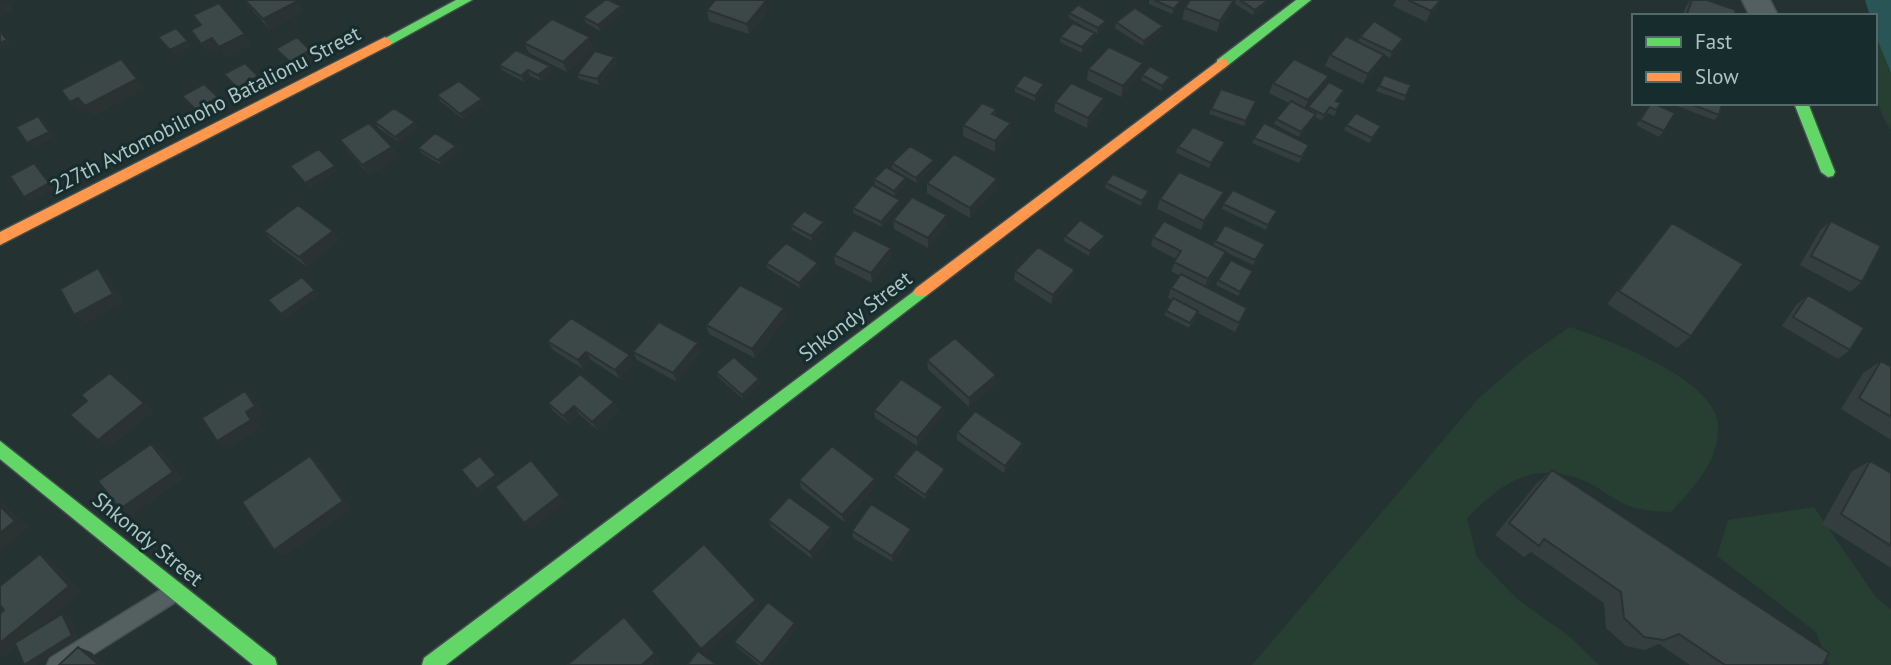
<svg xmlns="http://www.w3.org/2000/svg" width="1891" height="665" viewBox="0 0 1891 665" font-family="'PT Sans',sans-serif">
<rect width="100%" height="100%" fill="#243232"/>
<path fill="#273f32" d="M1875,34L1891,73V130C1870,101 1875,68 1875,34Z
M1570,327C1608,340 1714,378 1718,424C1721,459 1692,490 1671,512C1658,511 1645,511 1633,507C1616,503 1602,488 1585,481C1532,460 1503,482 1467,518L1477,557L1516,598L1570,637L1599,665H1252L1479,398L1525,358Z
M1814,507L1875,596L1891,610V665H1829L1816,632L1717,556L1728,520Z"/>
<path fill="#2a5556" d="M1865,0H1891V73L1875,34V16H1870Z"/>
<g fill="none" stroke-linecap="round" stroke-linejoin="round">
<g stroke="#434e4e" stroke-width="3">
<path id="lane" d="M175,581L182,584L185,591L182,598L76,665H47L50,658Z"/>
</g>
<g stroke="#434e4e" stroke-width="3">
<path id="street" d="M1742,0H1770L1778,16H1750Z"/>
</g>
<g stroke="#434e4e" stroke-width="3">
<path id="fast" d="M456,0H472L390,45L385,47L378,42Z
M1296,0H1311L1227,66H1217V60Z
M1794,103H1808L1835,172L1833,176L1828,177L1821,172Z
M921,286L926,288L929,292L926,296L446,665H422L424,658Z
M0,441L275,658L277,665H253L0,459Z"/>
</g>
<g stroke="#434e4e" stroke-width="3">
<path id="slow" d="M385,37L392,42L390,45L0,245V232Z
M1222,58L1227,60V66L926,296H916L913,292L916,288Z"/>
</g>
<use href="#lane" fill="#546060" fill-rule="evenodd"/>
<use href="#street" fill="#546060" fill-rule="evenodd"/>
<use href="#fast" fill="#63d668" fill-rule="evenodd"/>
<use href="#slow" fill="#ff974d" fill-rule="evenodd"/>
</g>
<path fill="#343e3e" d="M245,0L296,2L303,12L270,30L253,11Z
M1149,0H1183L1172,14L1149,4Z
M1234,0L1231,11L1217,32L1182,19L1185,8Z
M1236,0H1265V6L1253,15L1235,4Z
M1396,0H1443L1426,22L1393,6Z
M1690,0H1707L1734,16H1682L1686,6Z
M621,6L623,12L600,31L586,23L583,17Z
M707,10L768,11L749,34L709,21Z
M1069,13L1105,26L1097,34L1095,33V38L1082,53L1060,42V37L1092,31L1069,18Z
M1116,22L1163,26L1162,32L1143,46L1115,28Z
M1360,37L1403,39L1401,44L1390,58L1384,55L1379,65L1363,84L1325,66L1330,55L1358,42Z
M524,43L594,48L567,72L529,53Z
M615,57L617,63L599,85L579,79L577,74Z
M499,65L552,71L541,81L530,76L524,82L502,70Z
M1088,69L1141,74L1121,97L1087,80Z
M1142,75L1170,77L1169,83L1161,91L1141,80Z
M1384,75L1411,85L1404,101L1376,91Z
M1329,76L1324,87L1306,109H1307L1308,107L1342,96L1337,101L1341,103L1334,116L1328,113L1321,120L1315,117L1299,137L1274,124L1276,119L1289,103L1269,93L1273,83Z
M1015,87L1044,90L1035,101L1015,92Z
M437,95L485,104L463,119L440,101Z
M1104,98L1102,109L1087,128L1054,112L1055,102Z
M1256,101L1244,126L1209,114L1211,109Z
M1650,103L1664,131L1659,137L1636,125Z
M1678,103H1718L1719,115L1714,120L1677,106Z
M996,109L995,116L1011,123L1010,134L995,152L963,136V125Z
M375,122H415L418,128L399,142L378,128Z
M1346,125L1379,131L1369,143L1344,130Z
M1254,138L1307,150L1299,163L1252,143Z
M340,140L392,147L399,157L369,175L347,150Z
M1225,142L1223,148L1209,168L1176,153L1178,147Z
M418,148L459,151L441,165L421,153Z
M934,160V165L917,183L892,169V163Z
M874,179L907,183L895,196L875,185Z
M997,179V189L970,218L927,193V183Z
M1106,183L1148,196L1141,206L1105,188Z
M1224,192L1220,202L1201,230L1157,209L1160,199Z
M1223,204L1274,216L1266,230L1222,209Z
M900,205L882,227L853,213V208Z
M947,215V225L928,248L894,229L893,220Z
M1831,221L1862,282L1850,292L1800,265L1820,230Z
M824,222L825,227L812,241L792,230L791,225Z
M1672,223L1691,336L1677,348L1607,304L1660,237Z
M264,231L340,240L307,267L272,241Z
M1065,236H1105L1104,241L1089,256L1064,241Z
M1153,237L1226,252L1222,262L1206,287L1243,317L1235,332L1198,313L1189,328L1164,315L1166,311L1172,300L1168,298L1171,288L1180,276L1171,271L1176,259L1151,246Z
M1215,241L1263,249L1253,265L1213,246Z
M891,248V257L872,283L835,264L834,255Z
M766,263L819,268L800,288L767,268Z
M1015,271L1073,279L1051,304L1014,280Z
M1251,276L1238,296L1216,285L1218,280Z
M1808,295L1850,350L1838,359L1782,326L1796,305Z
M787,317L755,358L709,334L706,325Z
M547,341L634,364L620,379L591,360L583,369L553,350Z
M702,351L677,382L637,360L633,352Z
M927,360L996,384L969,407L928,369Z
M1881,361L1891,367V440L1841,409L1863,373Z
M716,372L759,379L761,384L743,399L718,377Z
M614,402L619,410L597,430L579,414L569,424L553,411L548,403Z
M874,410L943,415L917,446L875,418Z
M957,432L1023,443L1022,451L1004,473L957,440Z
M1870,461L1891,473V568L1822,524L1852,471Z
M1552,470L1823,665H1690L1659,644L1645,650L1626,646L1606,628L1604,603L1531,552L1524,557L1495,535L1537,483Z
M945,473L925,499L895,478V474Z
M799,480L876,487L844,522L801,488Z
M768,520L831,527L833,534L812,559L771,527Z
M911,529V536L893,562L853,538L852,531Z
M795,623L797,628L768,665H759L738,648L734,642Z"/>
<path fill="#2a3232" d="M4,0H7L14,11L0,17V2Z
M1181,0H1183V2L1172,14L1174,9Z
M1234,0L1231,11L1217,32L1220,21Z
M1441,0H1443L1441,4L1426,22L1431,11Z
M766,1L768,11L749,34L747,24Z
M1267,1L1265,6L1253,15L1255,10Z
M296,2L303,12L270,30L263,19Z
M621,6L623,12L600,31L598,25Z
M1106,21L1105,26L1097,34L1098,28Z
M1163,26L1162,32L1143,46L1144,41Z
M0,30L12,45L0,51Z
M1095,33V38L1082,53V47Z
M245,34L252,45L227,58L219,47Z
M590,37L594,48L567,72L563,62Z
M212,38L220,49L209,54L201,44Z
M1403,39L1401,44L1390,58L1392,52Z
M188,41L192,47L175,56L170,50Z
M310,50L314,56L294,67L290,62Z
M1384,55L1379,65L1363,84L1368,74Z
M615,57L617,63L599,85L597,79Z
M121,59L146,89L95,116L87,109L80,112L70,102Z
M1143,63L1141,74L1121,97L1123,86Z
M550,66L552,71L541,81L538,75Z
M528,70L530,76L524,82L521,76Z
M258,76L262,82L241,93L237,88Z
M1329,76L1324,87L1304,111L1308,100Z
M1170,77L1169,83L1161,91L1162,86Z
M1044,84V90L1035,101V96Z
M218,97L222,103L200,115L196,110Z
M1104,98L1102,109L1087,128L1088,118Z
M482,99L485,104L463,119L460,114Z
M1316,114L1314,120L1299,137L1301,132Z
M38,116L44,121L55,137L33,148L27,143Z
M415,122L418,128L399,142L395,137Z
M1011,123L1010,134L995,152V141Z
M1225,142L1223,148L1209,168L1211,163Z
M456,146L459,151L441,165L438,160Z
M392,147L399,157L369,175L362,165Z
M934,160V165L917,183L916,178Z
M34,163L40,169L54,189L30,202L24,197Z
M335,166L338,171L309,189L305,183Z
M906,178L907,183L895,196L894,191Z
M997,179V189L970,218V208Z
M1149,191L1148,196L1141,206L1142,201Z
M1224,192L1220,202L1201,230L1204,221Z
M900,200V205L882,227L881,222Z
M947,215V225L928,248V238Z
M824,222L825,227L812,241L811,236Z
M333,231L340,240L307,267L299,257Z
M1105,236L1104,241L1089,256L1090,251Z
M891,248V257L872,283L871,273Z
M1226,252L1222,262L1204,289L1208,279Z
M818,263L819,268L800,288L799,283Z
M98,268L109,278L124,303L86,324L74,315Z
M1075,270L1073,279L1051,304L1053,295Z
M315,290L320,295L286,319L281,314Z
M784,308L787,317L755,358L752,349Z
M698,343L702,351L677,382L673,373Z
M586,352L591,360L583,369L578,360Z
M630,355L634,364L620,379L615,370Z
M110,373L155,411L110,448L98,440Z
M996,375V384L969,407V398Z
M759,379L761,384L743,399L742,395Z
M245,391L254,399L265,414L256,420L261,428L228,449L217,441Z
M614,402L619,410L597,430L592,422Z
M574,406L579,414L569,424L563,416Z
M943,407V415L917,446V438Z
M1023,443L1022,451L1004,473L1005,466Z
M151,444L163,452L184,479L132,516L120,509Z
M310,456L319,463L352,509L284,557L274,550Z
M945,469V473L925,499V495Z
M496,475L500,479L481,493L477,489Z
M875,479L876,487L844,522L842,515Z
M560,495L566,502L531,530L524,523Z
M0,500L29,528L0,552Z
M831,527L833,534L812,559L810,552Z
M911,529V536L893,562L892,556Z
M40,554L53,561L82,592L4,657L0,656V643Z
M756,600L759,606L705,654L701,649Z
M62,614L70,617L79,638L37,665H25Z
M624,617L660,659L653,665H642Z
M795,623L797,628L768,665H762V664Z
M78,647L91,652L106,665H99Z"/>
<path fill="#3c4848" stroke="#2a3232" stroke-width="2" d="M245,0H295L296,2L263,19Z
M605,0H609L621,6L598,25L583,17Z
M715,0H764L766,1L747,24L707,10Z
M1154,0H1181L1174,9Z
M1190,0H1234L1220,21L1185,8Z
M1240,0H1265L1267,1L1255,10Z
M1408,0H1441L1431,11Z
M1692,0H1707L1736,10L1734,16H1690L1687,14Z
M219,3L245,34L219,47L212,38L201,44L191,30L201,25L193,15Z
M1078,5L1106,21L1098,28L1069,13Z
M1135,8L1163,26L1144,41L1116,22Z
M552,19L590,37L563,62L524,43Z
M1374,21L1403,39L1392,52L1360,37Z
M1073,23L1095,33L1082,47L1060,37Z
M176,28L188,41L170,50L158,37Z
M0,31L7,40L0,43Z
M1346,36L1384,55L1368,74L1330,55Z
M297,37L310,50L290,62L276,49Z
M1109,47L1143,63L1123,86L1088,69Z
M516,50L550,66L538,75L528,70L521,76L499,65Z
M595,51L615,57L597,79L577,74Z
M121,59L137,79L85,106L78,98L70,102L61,90Z
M1294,59L1329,76L1308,100L1273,83Z
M245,63L258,76L237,88L224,74Z
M1150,66L1170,77L1162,86L1142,75Z
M1024,75L1044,84L1035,96L1015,87Z
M1384,75L1411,85L1406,96L1379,86Z
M459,81L482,99L460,114L437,95Z
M1329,82L1344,90L1336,101L1341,103L1336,110L1330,107L1324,115L1308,107Z
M1071,83L1104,98L1088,118L1055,102Z
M204,84L218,97L196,110L182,96Z
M1221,89L1256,101L1246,121L1211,109Z
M1291,101L1316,114L1301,132L1276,119Z
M982,103L996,109L992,114L1011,123L995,141L963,125Z
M1651,103H1653L1675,113L1664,131L1640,120Z
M1688,103H1718L1722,105L1719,115Z
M394,108L415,122L395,137L375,122Z
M1356,113L1381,126L1372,138L1346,125Z
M38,116L49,132L27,143L16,127Z
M369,123L392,147L362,165L340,140Z
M1264,123L1309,145L1301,157L1254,138Z
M1193,127L1225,142L1211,163L1178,147Z
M435,133L456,146L438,160L418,148Z
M910,146L934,160L916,178L892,163Z
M319,149L335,166L305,183L290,166Z
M954,154L997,179L970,208L927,183Z
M34,163L49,183L24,197L10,176Z
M886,167L906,178L894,191L874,179Z
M1179,172L1224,192L1204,221L1160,199Z
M1113,174L1149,191L1142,201L1106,183Z
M872,185L900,200L881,222L853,208Z
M1233,190L1277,211L1268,225L1223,204Z
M912,197L947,215L928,238L893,220Z
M298,205L333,231L299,257L264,231Z
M804,211L824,222L811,236L791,225Z
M1080,220L1105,236L1090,251L1065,236Z
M1164,221L1226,252L1208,279L1174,262L1181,251L1153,237Z
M1831,221L1881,246L1862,282L1811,256Z
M1672,223L1743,264L1691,336L1619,291Z
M1225,225L1265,244L1255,260L1215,241Z
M854,230L891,248L871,273L834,255Z
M786,243L818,263L799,283L766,263Z
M1038,247L1075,270L1053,295L1015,271Z
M1231,260L1253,271L1240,292L1218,280Z
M98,268L113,294L74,315L60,289Z
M1181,274L1247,308L1239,323L1171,288Z
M302,277L315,290L281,314L268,300Z
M740,285L784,308L752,349L706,325Z
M1808,295L1864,328L1850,350L1793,317Z
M1173,298L1198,311L1190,323L1166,311Z
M571,318L630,355L615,370L586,352L578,360L547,341Z
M659,322L698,343L673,373L633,352Z
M955,338L996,375L969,398L927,360Z
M734,357L759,379L742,395L716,372Z
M1881,361L1891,367V417L1859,398Z
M110,373L144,403L98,440L70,415L87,401L81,395Z
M580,374L614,402L592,422L574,406L563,416L548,403Z
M901,379L943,407L917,438L874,410Z
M245,391L255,406L246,412L251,420L217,441L202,418Z
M975,411L1023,443L1005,466L957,432Z
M151,444L173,472L120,509L98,481Z
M832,446L875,479L842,515L799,480Z
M916,449L945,469L925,495L895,474Z
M310,456L343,501L274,550L242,502Z
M480,456L496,475L477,489L461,470Z
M531,460L560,495L524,523L495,487Z
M1870,461L1891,473V546L1841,514Z
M1552,470L1829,653L1823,665H1725L1679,634L1664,640L1644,637L1624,618L1621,592L1544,539L1539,546L1509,523Z
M789,497L831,527L810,552L768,520Z
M871,504L911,529L892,556L852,531Z
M0,506L15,521L0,533Z
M704,544L756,600L701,649L651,591Z
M40,554L69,586L0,643V614L4,610L0,605V586Z
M768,602L795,623L762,664L734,642Z
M62,614L72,635L24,665L15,643Z
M624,617L655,653L642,665H567Z
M78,647L99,665H59Z
M698,651L717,665H687Z"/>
<g text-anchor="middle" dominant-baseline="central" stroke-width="6" stroke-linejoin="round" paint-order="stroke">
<g font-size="21" fill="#acc4c5" stroke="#172c2d">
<text transform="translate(205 110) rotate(-27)">227th Avtomobilnoho Batalionu Street</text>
<text transform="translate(855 316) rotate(-37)">Shkondy Street</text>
<text transform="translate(148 539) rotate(39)">Shkondy Street</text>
</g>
</g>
<rect x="1632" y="14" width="245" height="91" fill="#172c2d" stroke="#53696a" stroke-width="2"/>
<rect x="1646" y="37" width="35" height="10" fill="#63d668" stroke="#53696a" stroke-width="2"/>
<text x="1695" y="49" font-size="21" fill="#acc4c5">Fast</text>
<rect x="1646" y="72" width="35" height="10" fill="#ff974d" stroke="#53696a" stroke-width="2"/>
<text x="1695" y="84" font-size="21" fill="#acc4c5">Slow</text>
</svg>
